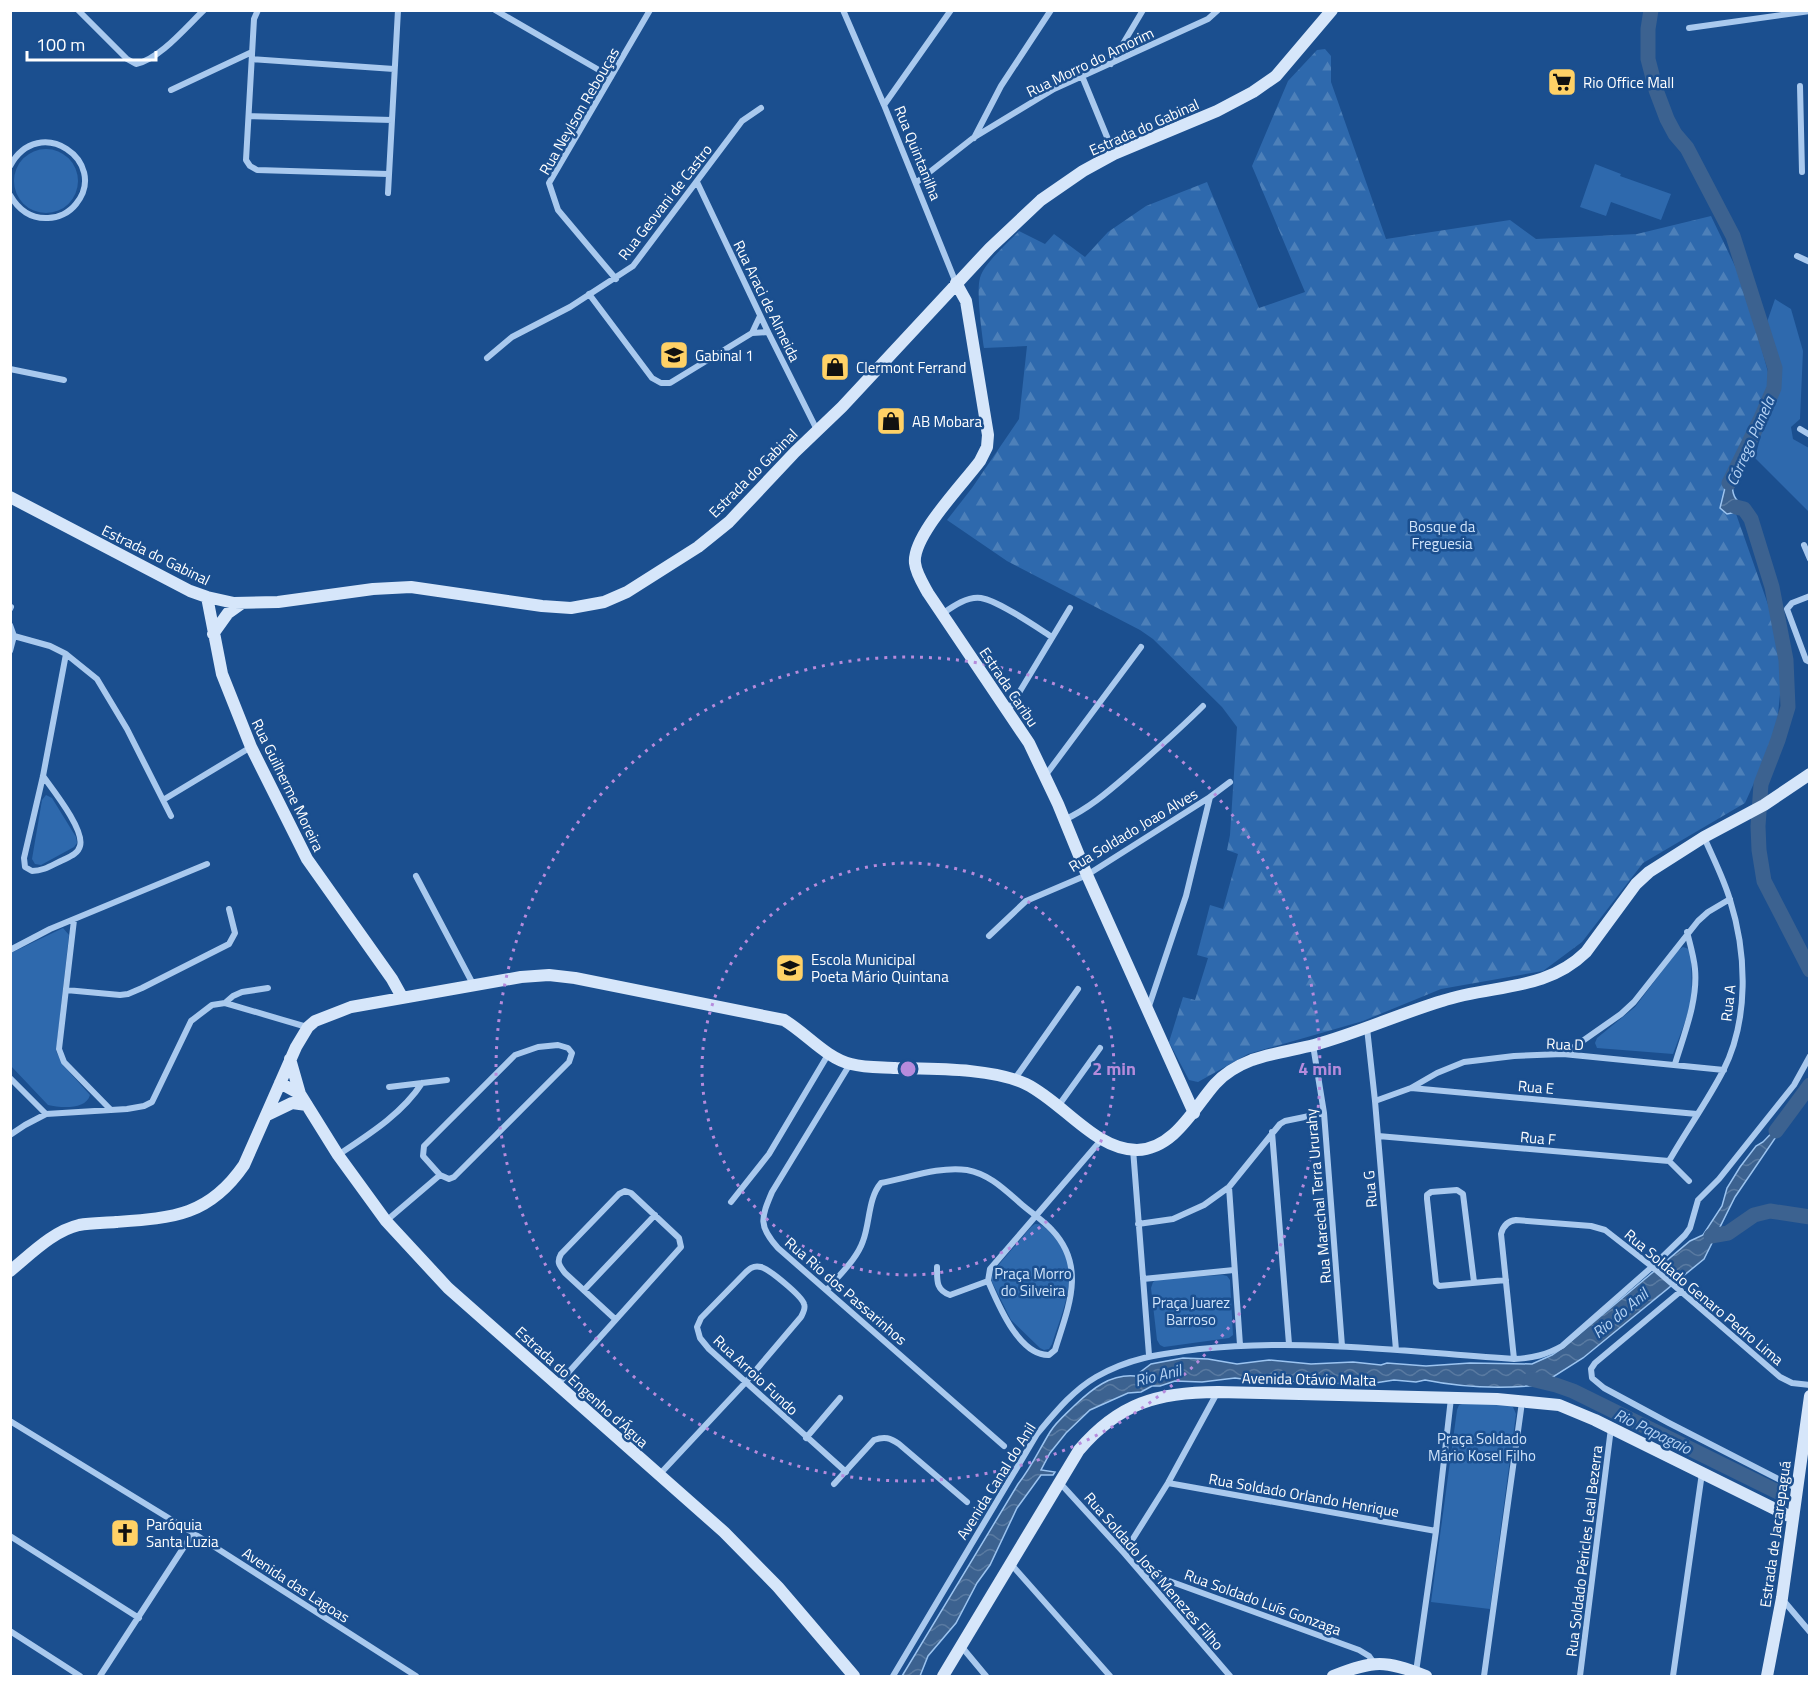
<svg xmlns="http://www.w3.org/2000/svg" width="1820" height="1687" viewBox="0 0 1820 1687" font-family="'Titillium Web',sans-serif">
<defs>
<pattern id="forest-firs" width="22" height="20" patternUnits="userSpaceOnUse" patternTransform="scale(1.5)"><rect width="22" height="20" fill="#2e69ad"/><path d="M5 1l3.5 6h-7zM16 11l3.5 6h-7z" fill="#4d80b9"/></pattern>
<pattern id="water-waves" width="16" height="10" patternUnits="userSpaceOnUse" patternTransform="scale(1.5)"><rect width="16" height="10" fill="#3c6290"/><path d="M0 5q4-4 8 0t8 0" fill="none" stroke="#597aa1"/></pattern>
</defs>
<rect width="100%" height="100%" fill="#1b4f8f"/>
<path fill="#2e69ad" d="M14 181a32 32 0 1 1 64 0a32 32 0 1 1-64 0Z
M1595,164L1621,174L1620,176L1671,194L1661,220L1611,202L1606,216L1580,207Z
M1775,299L1791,309L1803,351L1800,419L1791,427L1793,439L1809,448V512L1755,458L1767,411L1772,359L1767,322Z
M46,795L52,798L76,837L77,843L74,847L41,865L35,864L32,859L42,800Z
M63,928L69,935L56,1051L63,1065L90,1095C86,1110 61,1108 48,1105L11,1066V953Z
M1683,947L1689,949L1691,952L1692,998L1685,1022L1673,1054L1597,1048L1595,1043L1597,1038L1635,1007L1678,950Z
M1035,1224C1044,1224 1048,1230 1054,1237C1083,1269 1063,1309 1052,1344L1049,1349L1044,1350L1040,1348L1011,1320L992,1282V1277L995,1269L1031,1227Z
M1223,1275L1227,1276L1230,1280L1233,1335L1229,1338L1164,1347L1160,1345L1157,1340L1151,1288L1153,1282L1158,1279Z
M1465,1403L1508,1404L1513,1407L1516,1414L1490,1609L1431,1602L1457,1410L1459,1405Z"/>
<path fill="url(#forest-firs)" d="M1325,49L1331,56V82L1386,239L1510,220L1536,239L1637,234L1711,216L1745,287L1769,376L1766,403L1730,467L1720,503L1735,511L1771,613L1782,674L1776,734L1745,803L1643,863L1582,942L1543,971L1441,989L1363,1021L1248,1054L1198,1082L1189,1080L1169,1042L1183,997L1195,1000L1208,958L1197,955L1210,905L1223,909L1238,854L1227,850L1230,835L1237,727L1222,707L1153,639L1140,630L1007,561L947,520L972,488L1019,419L1027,346L984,348C982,333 976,291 980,278C984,263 1008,243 1019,231L1045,244L1054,234L1085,257L1108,232L1146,206L1207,182L1259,308L1305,292L1252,166L1288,81L1317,50Z"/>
<path fill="url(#water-waves)" stroke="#9cc4f0" stroke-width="1.5" d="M1737,464C1734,475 1729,489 1736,499C1742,508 1750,508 1751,519L1742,511L1727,514L1720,508L1730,467Z
M1787,1117L1780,1131L1735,1197L1704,1259L1583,1358L1548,1380L1549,1384C1509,1389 1465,1388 1425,1380L1416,1382L1394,1380L1362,1385L1318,1382L1305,1383L1289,1381H1257L1235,1378L1202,1382L1175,1381L1160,1386H1152L1141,1392L1128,1393L1090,1410L1066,1433L1050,1453L1041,1470L1055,1472L1053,1475H1041L1017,1508L990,1565L977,1583L956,1623L928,1656L920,1676H902L1018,1484C1031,1468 1039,1450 1050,1432C1056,1422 1066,1414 1075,1405C1092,1389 1110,1374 1135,1376L1151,1364L1183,1358L1208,1359L1237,1364L1269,1360L1311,1364L1353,1362L1381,1365L1387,1363L1426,1366L1470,1363L1532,1364L1552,1355L1564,1347L1690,1241L1703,1235L1722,1206L1727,1188L1740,1167L1756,1146L1763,1142Z"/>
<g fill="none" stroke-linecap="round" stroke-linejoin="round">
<path stroke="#3c6290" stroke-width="15" d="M1651,10L1648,29V59L1656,90L1667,119L1675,134L1687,148L1733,236L1775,368L1774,388L1761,418L1729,483
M1736,507L1744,509L1751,519L1772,587L1786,660L1788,707L1778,740L1761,784L1758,826L1759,850L1764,881L1810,970
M1776,1131L1810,1085
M1711,1236L1728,1233L1754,1215L1770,1211L1810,1217
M1531,1379L1556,1385L1573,1391L1780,1493"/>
<path stroke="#a9c9ee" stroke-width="6" d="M78,10L127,59L136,64C160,59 186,27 204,10
M258,10L254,19L246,160L250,166L257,170L388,174
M495,10L611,77
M843,10L884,105
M951,10L884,105L956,283
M1689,28L1810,11
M252,59L394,69
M1111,64L1143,10
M1082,76L1114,154
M1800,86L1802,172
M171,90L252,52
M249,116L392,120
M974,138L1001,86L1051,10
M10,166C39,112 110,162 76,204C69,213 58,218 48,218C30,219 18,209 10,195
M697,182L768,332L817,430
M917,182L973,138L1054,89L1208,19L1218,10
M388,193L398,10
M1797,256L1810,262
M616,279L558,210L549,183L650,10
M589,294L652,378L661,383H670L752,333L768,332
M752,333L760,316
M487,358L512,337L570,307L633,266L742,121L761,108
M10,369L64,380
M1800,429L1810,435
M1804,545L1810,559
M1810,596L1792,603L1787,609L1806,660L1810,662
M10,609L11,607
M942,614C952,607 967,596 981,598C999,601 1035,626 1052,637
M10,625L14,636L10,651
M14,636L50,646L66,654L97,679L127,729L171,816
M1008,711L1070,608
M43,776C53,790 85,830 80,846C78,854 69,857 63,860C52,865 44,871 32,871L25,867L24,858L43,776L66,654
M1045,776L1141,647
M163,800L251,747
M1064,820C1090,808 1110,790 1131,772C1156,750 1180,729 1203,706
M416,876L474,986
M74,920L59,1049L64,1062L110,1109
M989,936L1026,901L1087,875L1210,797L1230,782
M10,950L50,929L207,864
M66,990L120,995L128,994L142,988L229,944L235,933L229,909
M225,1003L307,1027
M1148,1009L1186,896L1210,797
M1367,1028L1375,1101L1396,1350
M558,1045L568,1048L572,1053L569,1062L454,1177L449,1179L440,1175L423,1156L424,1146L515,1055L538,1047Z
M1313,1045L1324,1113L1342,1346
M1564,1054L1621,1014L1634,1002L1698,921L1708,912L1730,899
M850,1064L772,1192C761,1218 758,1226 778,1248L1004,1446
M1675,1064C1684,1034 1698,1001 1695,969C1694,957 1690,944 1687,932
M10,1078L46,1114
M1014,1080L1078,989
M389,1087L447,1080
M1411,1088L1437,1073L1464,1062L1514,1056L1563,1054L1724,1070
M1375,1101L1411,1088L1697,1114
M1059,1105L1100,1048
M1272,1132L1289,1344
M10,1135L25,1125L46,1114L127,1109L144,1106L152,1102L191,1021L212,1005L225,1003L233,996L242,992L268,988
M1378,1136L1669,1161L1689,1181
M1133,1149L1149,1355
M338,1155C368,1135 402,1114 422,1083
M1669,1161C1686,1131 1707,1102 1723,1071C1749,1020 1747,954 1730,900C1724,879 1713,858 1704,837
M1229,1187L1240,1345
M731,1202L769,1154L829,1053
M386,1221L440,1175
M1138,1224L1173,1219L1204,1205L1229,1187L1280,1124L1285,1121L1324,1113
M937,1267C937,1281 936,1290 950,1295L988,1281
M1143,1279L1234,1270
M1474,1282L1463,1194L1457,1190L1431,1192L1427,1195V1199L1436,1283L1439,1286L1506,1280
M584,1290L655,1215
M827,1290C839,1275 857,1259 863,1241C870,1223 868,1198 881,1183C908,1178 939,1166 967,1170C989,1174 1004,1189 1020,1203C1030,1212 1043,1220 1052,1230C1087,1267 1068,1308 1055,1350L1049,1355C1019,1356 998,1304 988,1281L990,1269L1102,1139
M1681,1291L1595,1363L1591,1369L1592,1378L1604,1388L1669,1423L1796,1488
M1514,1359L1501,1234C1503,1226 1507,1221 1516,1220L1591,1226L1605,1230L1655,1269L1780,1377L1792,1383L1810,1385
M558,1384L681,1247L679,1238L631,1193L625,1191L619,1194L561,1254C556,1263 560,1266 565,1273L615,1319
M10,1421L193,1533L416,1676
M806,1438L840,1398
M659,1475L745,1383L801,1317C803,1313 806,1308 804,1304C802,1296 769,1269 761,1267C753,1265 749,1269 744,1274L701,1318L697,1327L700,1338L709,1349L846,1472
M1060,1483L1124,1553L1230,1676
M1168,1483L1436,1531
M834,1484L874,1440C885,1436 890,1438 899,1444L967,1502
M10,1536L139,1618
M1124,1553L1168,1483L1217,1393
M1010,1563L1110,1676
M1139,1570L1359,1650L1369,1656L1374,1663
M1783,1600L1810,1632
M10,1631L80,1676
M961,1646L986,1676
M1416,1672L1436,1531L1451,1398
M100,1676L193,1533
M893,1676L1037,1434C1054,1414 1072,1391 1096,1377C1131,1357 1161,1354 1200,1349C1305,1338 1410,1352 1514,1359C1533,1358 1546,1355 1562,1346L1653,1266L1685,1235L1690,1228L1698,1200L1719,1179L1794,1085L1810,1056
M1484,1676L1522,1402
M1580,1676L1611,1428
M1673,1676L1702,1473"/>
<path stroke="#d6e6fa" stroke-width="12" d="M956,283L966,301L988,435L987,447L980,461C963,484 912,536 915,563C916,573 923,584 928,593L1029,743L1058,804L1087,875L1194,1113
M10,497L190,591L207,597L234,603L278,602L373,589L411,587L542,606L571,608L604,602L627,592L698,547L729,522L795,452L842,407L990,248L1041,200L1083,171L1114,154L1217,111L1253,92L1276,76L1332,10
M207,597L222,674L251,747L307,859L392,979L402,997
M213,634L228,613L242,603
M290,1059L300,1094
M280,1083L300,1094L338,1155L386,1221L448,1288L724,1532L778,1587L854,1676
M267,1115L292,1103L307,1105
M10,1271C31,1254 53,1231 79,1225C91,1223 104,1223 116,1222C173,1218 209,1216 244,1165L296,1047L308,1027L315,1021L351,1007L521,977L549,975L575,978L784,1020C806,1033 826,1058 851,1064C866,1068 882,1067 896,1068C935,1069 992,1068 1026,1084C1063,1102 1095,1150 1137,1150C1174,1149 1194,1108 1215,1084C1224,1074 1239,1065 1252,1060C1272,1053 1294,1050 1314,1045C1358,1033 1399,1014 1442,1001C1493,984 1545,992 1586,952L1636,884L1649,872L1704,837L1764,805L1810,774
M943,1676L1079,1450C1119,1403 1158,1392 1218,1392L1497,1399L1559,1405L1595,1420L1793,1518
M1333,1676C1374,1660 1385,1660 1426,1676
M1767,1676L1782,1598L1810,1396"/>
</g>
<g fill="none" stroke="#b68bdc" stroke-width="3" stroke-dasharray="3 6">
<circle cx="908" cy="1069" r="206"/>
<circle cx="908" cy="1069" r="412"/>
</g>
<defs>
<g id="supermarket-square" transform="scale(1.5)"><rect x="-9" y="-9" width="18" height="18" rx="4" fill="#ffd166" stroke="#1b4f8f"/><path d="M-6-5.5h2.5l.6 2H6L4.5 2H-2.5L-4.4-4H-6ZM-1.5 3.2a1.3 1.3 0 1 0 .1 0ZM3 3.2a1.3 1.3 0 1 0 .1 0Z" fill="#111"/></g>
<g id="school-square" transform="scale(1.5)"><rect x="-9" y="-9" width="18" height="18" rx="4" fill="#ffd166" stroke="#1b4f8f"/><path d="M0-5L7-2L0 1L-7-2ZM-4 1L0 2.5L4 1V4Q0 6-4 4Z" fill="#111"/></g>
<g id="shop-square" transform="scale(1.5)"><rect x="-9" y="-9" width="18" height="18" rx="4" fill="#ffd166" stroke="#1b4f8f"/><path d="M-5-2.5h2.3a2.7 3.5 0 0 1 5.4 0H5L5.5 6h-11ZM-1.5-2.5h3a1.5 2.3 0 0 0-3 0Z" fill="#111"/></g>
<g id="church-square" transform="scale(1.5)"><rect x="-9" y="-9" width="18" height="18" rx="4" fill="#ffd166" stroke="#1b4f8f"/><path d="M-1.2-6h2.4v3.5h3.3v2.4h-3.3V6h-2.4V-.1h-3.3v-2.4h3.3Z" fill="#111"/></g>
</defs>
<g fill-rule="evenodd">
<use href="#supermarket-square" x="1562" y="82"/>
<use href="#school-square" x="674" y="355"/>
<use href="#shop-square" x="835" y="367"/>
<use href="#shop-square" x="891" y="421"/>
<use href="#school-square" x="790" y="968"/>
<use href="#church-square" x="125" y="1533"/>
</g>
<g text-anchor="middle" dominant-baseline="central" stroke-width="5" stroke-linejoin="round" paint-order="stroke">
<g font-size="15" fill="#fff" stroke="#1b4f8f">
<text transform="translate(1090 62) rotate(-26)">Rua Morro do Amorim</text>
<text transform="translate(579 111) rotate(-60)">Rua Neylson Rebouças</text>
<text transform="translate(1144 127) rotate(-24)">Estrada do Gabinal</text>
<text transform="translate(918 153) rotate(68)">Rua Quintanilha</text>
<text transform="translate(665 202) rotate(-52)">Rua Geovani de Castro</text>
<text transform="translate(767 301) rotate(64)">Rua Araci de Almeida</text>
<text transform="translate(753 473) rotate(-45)">Estrada do Gabinal</text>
<text transform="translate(156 555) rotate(26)">Estrada do Gabinal</text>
<text transform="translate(1009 687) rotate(56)">Estrada Caribu</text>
<text transform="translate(288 785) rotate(64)">Rua Guilherme Moreira</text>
<text transform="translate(1133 830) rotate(-31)">Rua Soldado Joao Alves</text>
<text transform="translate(1728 1003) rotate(-83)">Rua A</text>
<text transform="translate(1565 1044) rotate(2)">Rua D</text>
<text transform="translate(1536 1087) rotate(5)">Rua E</text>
<text transform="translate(1538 1138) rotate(5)">Rua F</text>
<text transform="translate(1370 1189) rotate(-95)">Rua G</text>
<text transform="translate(1318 1196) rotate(-95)">Rua Marechal Terra Ururahy</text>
<text transform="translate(846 1291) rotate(41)">Rua Rio dos Passarinhos</text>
<text transform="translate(1704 1297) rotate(40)">Rua Soldado Genaro Pedro Lima</text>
<text transform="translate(756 1375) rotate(43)">Rua Arroio Fundo</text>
<text transform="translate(1309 1379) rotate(1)">Avenida Otávio Malta</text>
<text transform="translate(582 1387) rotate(42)">Estrada do Engenho d'Água</text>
<text transform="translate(996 1481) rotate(-58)">Avenida Canal do Anil</text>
<text transform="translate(1304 1495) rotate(10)">Rua Soldado Orlando Henrique</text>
<text transform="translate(1775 1534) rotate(-82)">Estrada de Jacarepaguá</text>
<text transform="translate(1584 1551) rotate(-83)">Rua Soldado Péricles Leal Bezerra</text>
<text transform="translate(1154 1571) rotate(49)">Rua Soldado José Menezes Filho</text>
<text transform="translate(296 1585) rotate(33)">Avenida das Lagoas</text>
<text transform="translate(1263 1602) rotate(20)">Rua Soldado Luís Gonzaga</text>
</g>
<g font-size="15" fill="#fff" stroke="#1b4f8f" text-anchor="start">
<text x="1583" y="82">Rio Office Mall</text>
<text x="695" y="355">Gabinal 1</text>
<text x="856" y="367">Clermont Ferrand</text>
<text x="912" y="421">AB Mobara</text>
<text x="811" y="959">Escola Municipal<tspan x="811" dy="17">Poeta Mário Quintana</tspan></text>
<text x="146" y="1524">Paróquia<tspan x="146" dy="17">Santa Luzia</tspan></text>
</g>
<g font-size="15" fill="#cfe3fa" stroke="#1b4f8f">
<text x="1442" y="526">Bosque da<tspan x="1442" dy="17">Freguesia</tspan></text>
<text x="1033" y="1273">Praça Morro<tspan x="1033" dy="17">do Silveira</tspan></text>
<text x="1191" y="1302">Praça Juarez<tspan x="1191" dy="17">Barroso</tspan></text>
<text x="1482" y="1438">Praça Soldado<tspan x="1482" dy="17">Mário Kosel Filho</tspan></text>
</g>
<g font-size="16" font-style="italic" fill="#b5d3f5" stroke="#1b4f8f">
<text transform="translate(1750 441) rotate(-66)">Córrego Panela</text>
<text transform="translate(1620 1313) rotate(-40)">Rio do Anil</text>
<text transform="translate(1158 1375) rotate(-14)">Rio Anil</text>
<text transform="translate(1653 1431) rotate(26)">Rio Papagaio</text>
</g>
</g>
<circle cx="908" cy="1069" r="9" fill="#b68bdc" stroke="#1b4f8f" stroke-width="3"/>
<g font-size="18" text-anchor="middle" font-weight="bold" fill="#b68bdc" stroke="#1b4f8f" stroke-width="5" stroke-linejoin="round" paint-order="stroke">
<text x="1114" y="1075">2 min</text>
<text x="1320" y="1075">4 min</text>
</g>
<rect width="1820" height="1687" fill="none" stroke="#ffffff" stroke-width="24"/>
<path d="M27 51v9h129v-9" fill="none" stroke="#ffffff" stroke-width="3"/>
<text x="36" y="51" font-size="18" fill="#ffffff" stroke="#1b4f8f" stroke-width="4.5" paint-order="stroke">100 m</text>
</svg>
